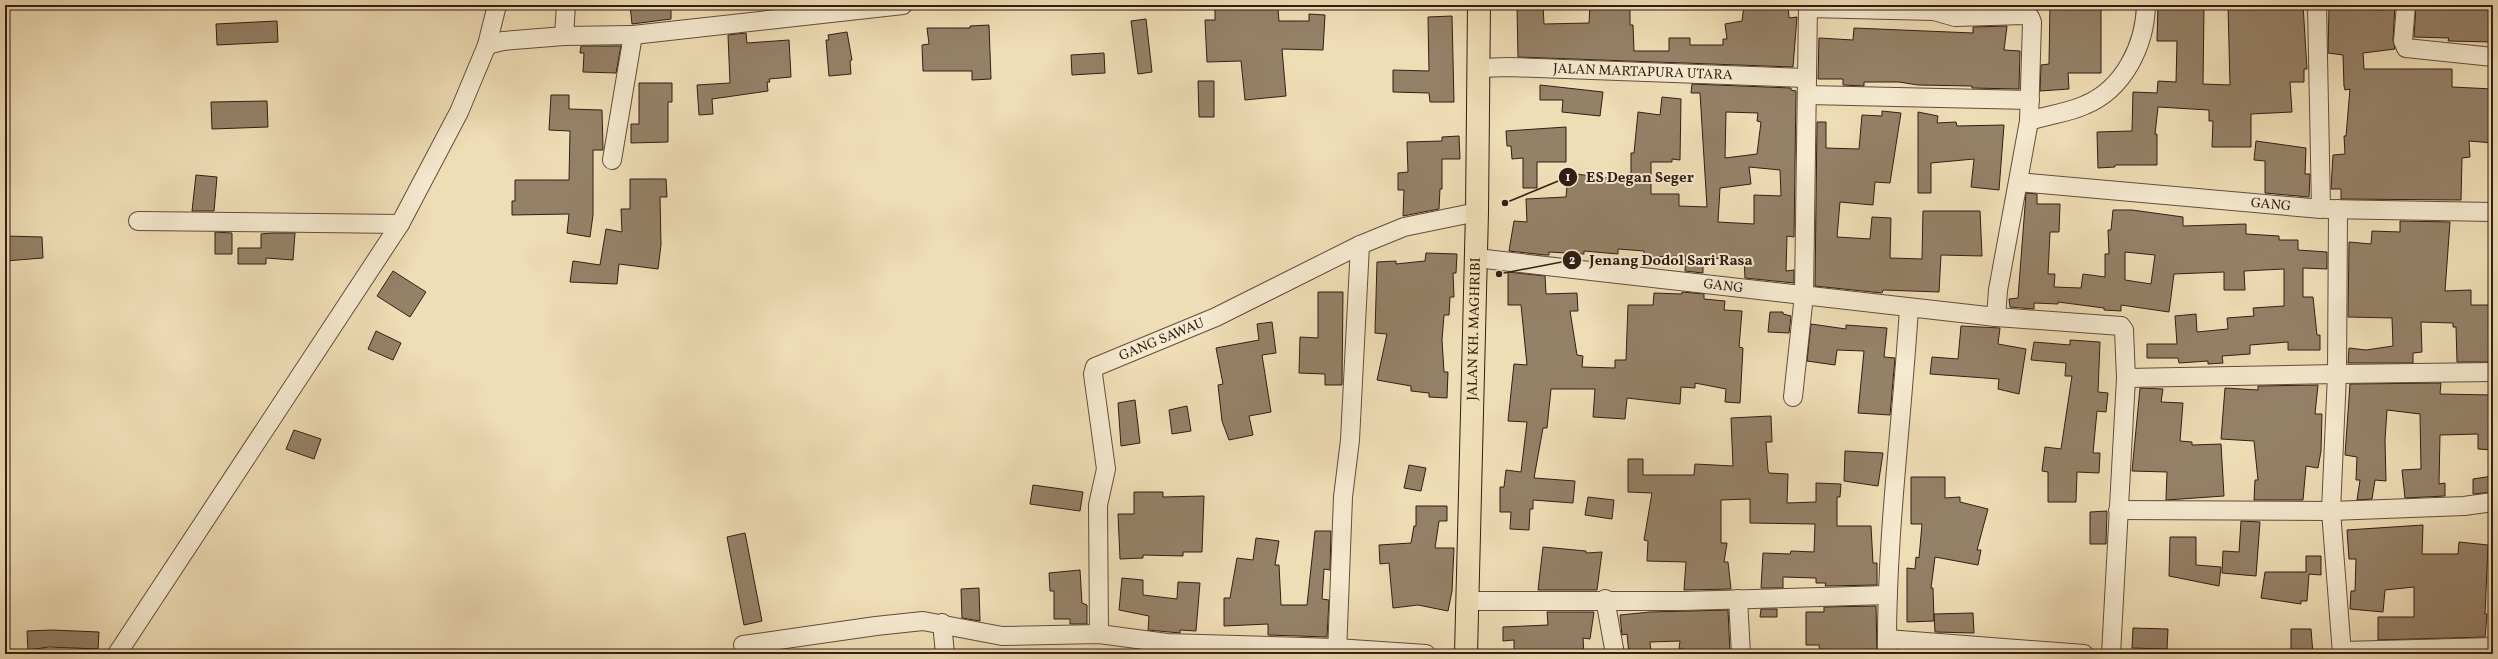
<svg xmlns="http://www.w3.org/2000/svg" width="2498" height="659" viewBox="0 0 2498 659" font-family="Vollkorn,serif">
<rect width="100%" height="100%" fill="#efddb5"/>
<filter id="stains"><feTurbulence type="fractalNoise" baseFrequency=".005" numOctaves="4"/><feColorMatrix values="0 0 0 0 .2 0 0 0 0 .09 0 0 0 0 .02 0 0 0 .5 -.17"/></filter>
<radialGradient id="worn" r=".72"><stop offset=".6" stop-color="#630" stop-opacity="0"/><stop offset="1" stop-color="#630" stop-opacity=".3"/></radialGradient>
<path fill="#958168" stroke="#331d14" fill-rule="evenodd" d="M630,5H671V19L632,24Z
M1543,5L1544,24L1589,23L1590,5H1630V25H1633L1634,51H1669V38H1690V45H1723V39H1727L1725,24L1742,21L1744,5H1788L1789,18L1797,17L1793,67L1518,57L1517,6Z
M2050,5H2101V73H2068L2069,89L2040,91L2041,65L2049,64Z
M2158,5H2204L2203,84L2230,85L2228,5H2303L2307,69H2304V82H2290L2292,112L2251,114V147H2212L2213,121H2209V110L2158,107L2155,134H2157V165H2115V167L2098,168L2097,132L2132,131L2133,92L2157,93L2158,81L2176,82L2177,41H2157Z
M2382,5H2395L2393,40L2395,49L2363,53L2364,69H2452V87L2493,89V143L2469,141L2470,157L2462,158L2461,200L2341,199V189H2331L2333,155L2345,154L2344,136H2346L2350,89L2345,90L2344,86L2343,55L2328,53L2329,8L2382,10Z
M2416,5L2493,6V42L2448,41L2449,38L2414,37Z
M1215,6L1278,9L1279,21H1309V14L1325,15L1323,50L1282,49L1286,96L1245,100L1241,61L1207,62L1205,20H1215Z
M1452,16L1454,102H1430L1429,93L1393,92V70L1429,71L1428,17Z
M1146,19L1152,72L1138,74L1131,21Z
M277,21L278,42L217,45L216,24Z
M989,25L991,79L972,80V71H923L922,45L929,44L927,28H970V26Z
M2007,26L2004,50L2020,51L2019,89L1972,88V86L1918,85L1899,82H1864V86L1843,85V79H1818L1819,38L1853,40L1854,28L1973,33V27Z
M847,32L852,60L850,61L851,74L829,76L826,40H829L828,35Z
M746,33L747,43L789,40L791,77L769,79L770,82H767L768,91L712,99L713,114L699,115L697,85L730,83L728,35Z
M581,46H621L616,73L583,72L584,53H580Z
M1104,53L1105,73L1072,75L1071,55Z
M1198,81H1214V117H1199Z
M639,83H672V102H668V142L631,143V124H639Z
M1692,84L1791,88V90L1796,91L1794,237L1787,236L1786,271L1794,270V283L1745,278L1744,259L1703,258V273L1685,271L1686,256L1644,257V251L1618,249V254L1584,251V254L1549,252V255H1545L1509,251L1514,221L1527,222L1526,199L1566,197L1568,173L1631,181V153H1634L1638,112L1660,115L1662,97L1681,99L1680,160L1672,159V162H1651V194H1679V206L1707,207L1700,93H1691ZM1726,112L1758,113L1757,121L1761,122L1757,154L1725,158ZM1749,167L1780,170L1781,196L1754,195V224L1718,222L1720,188L1751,184Z
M1540,85L1603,92L1600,116L1562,112L1563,100H1540Z
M551,95H569V109L602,110L603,148V150H593V215L590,237L567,233L569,214L512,215V201H515V180H569L570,131L549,130Z
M267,101L268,127L212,129L211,102Z
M1882,111L1901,113L1890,183L1875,182L1873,205L1840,202L1837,237L1870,239L1872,217L1891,218L1890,258L1922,259L1923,211H1980L1982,256L1941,255L1939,292L1883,290L1882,293L1815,286L1817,122H1826V148L1859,149L1862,115L1882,116Z
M1918,112L1938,116L1937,123L1956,122L1957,126L2004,125L1999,190L1971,187L1974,159L1931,163V193H1918Z
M1566,127V162H1537V188H1523V158L1512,159L1511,146H1507L1506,131Z
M1459,136L1460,159H1442V189H1440L1439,209L1403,216L1404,190H1398V173L1408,172L1407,142L1442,141V137Z
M2256,141L2306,148L2305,174H2310L2309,197L2265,193V161L2254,160Z
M196,175L217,177L214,211H192Z
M630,179H666L667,197H660L661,245L658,269L619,264L617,284L570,282L573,261L600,265L606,229L622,232L621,209H630Z
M2026,193L2037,194V204H2060L2059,232H2050L2048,274H2055L2054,287L2081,288L2083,274L2105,277V254H2109L2108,230H2111L2113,210H2132L2183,217V226L2246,224V234L2279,236V240H2298V250L2327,252V269L2303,268V297H2313L2317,335H2320V350H2288V342L2250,345V354L2222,356L2223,363L2208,364V361L2179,363L2178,358H2147V344H2177L2175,316L2196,314L2197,332L2228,329L2227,318L2254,316L2253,308L2284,306V269L2244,271L2245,290H2224V272L2174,274L2169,312L2121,305V311L2104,310V308L2058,302V304L2034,303V309L2010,307L2009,299L2018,298ZM2125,252L2155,255L2151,284L2125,280Z
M2400,221L2450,222L2445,291L2471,290V305H2490V362H2457L2456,327H2453V323L2421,322L2422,352L2413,353V363H2348L2349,348L2366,350L2393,346L2392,318L2348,317L2349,242L2371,244L2372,231L2400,232Z
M215,232L232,233V254H215Z
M273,233H295L293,260L266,258V264H238V248H261V234Z
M5,236L42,237L43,258L5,261Z
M1426,253L1457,254L1456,273H1453L1454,297H1450L1449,315H1444L1442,340L1444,372H1448L1447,398L1429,397V393L1411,391V386L1377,380L1387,334L1375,333L1377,262L1396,261V264L1425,261Z
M393,271L426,292L410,317L377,296Z
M1508,272L1545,276L1546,294L1577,293L1578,311H1570L1577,355L1583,356L1582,367L1615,368V360H1626L1628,305H1653L1654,293L1682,294V292L1704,294V299L1725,301L1724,310L1742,311L1739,347L1743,348L1740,403L1725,402L1726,389L1695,383V388L1681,387L1680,404L1627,398L1625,419L1593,417L1595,389H1551L1547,428H1543L1534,478L1575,481L1573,503L1533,500V509H1530L1529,530L1510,529L1511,512H1500V487H1504L1506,470L1521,472L1527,422L1508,421L1514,364L1527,365L1521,305H1508Z
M1318,292H1343L1342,385H1325V374L1299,373L1300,337L1318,338Z
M1770,312H1783V314L1791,316L1789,333L1768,332Z
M1272,322L1276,353L1262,355L1271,412L1249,416L1253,435L1229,440L1222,421L1218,385L1223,384L1216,348L1259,340L1257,324Z
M1811,324L1846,329V325L1887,328L1884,357L1895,358L1890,415L1858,413L1864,351L1837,350L1835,365L1807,361Z
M1961,326L2000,328L1998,344L2026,349L2019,394L1998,389L1999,379L1930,374L1932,357L1958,359Z
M376,331L401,343L393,360L368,349Z
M2070,340L2100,342L2098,392L2108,393L2106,412L2097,411L2093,453H2100L2099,473L2077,472L2076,502H2048V472L2042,471L2045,447L2061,449L2072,376H2065L2066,363L2031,360L2034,342L2070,345Z
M2441,383L2440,394L2493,395V450L2478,449V434L2440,435L2439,484L2445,483V496L2405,498L2402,470L2421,469L2420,414L2387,410L2385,440L2386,481L2375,480L2372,499L2357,500L2360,480H2356L2357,457L2345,455L2350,384Z
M2318,385L2315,414H2322L2321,451L2318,468L2306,466L2303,500H2254L2255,480H2258L2254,441L2221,439L2225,388L2258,390V386Z
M2140,388L2163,389L2161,402L2183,403L2180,441L2192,442V445L2221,444L2224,496L2166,500L2167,472L2132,471Z
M1135,400L1140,443L1121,446L1118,403Z
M1187,406L1191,431L1172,434L1169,410Z
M1771,416L1772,442H1766L1768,470L1769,473L1788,474L1787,503L1816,502V483L1841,484L1840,497H1837V526H1871L1873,563H1877V585L1825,586L1826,583H1816V578L1783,577V588H1761L1763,553L1790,554L1791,551L1814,552L1815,524L1750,523V499L1721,500V543H1727L1724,562H1728L1731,589L1684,590L1686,562L1647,561L1648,541L1644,540L1652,493L1628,492V459H1643V475H1694L1695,464L1733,466L1731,418Z
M294,430L321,439L314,459L286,449Z
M1845,451L1883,453L1878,486L1844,481Z
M1409,465L1426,468L1421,491L1404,488Z
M2493,476V492L2473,494V479Z
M1911,477H1945V498L1960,497V502L1988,509L1977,550H1981L1978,565L1935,557L1931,588H1933L1934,621L1907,622V568L1915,569L1916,557L1919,558L1922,524H1911Z
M1033,485L1083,492L1080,511L1030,504Z
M1134,492H1163V497L1204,496L1202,552H1183V556L1143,555V558L1120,559L1118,514H1134Z
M1588,497L1614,500L1612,519L1585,515Z
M1416,506H1447V521H1439L1435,548H1454L1452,591L1448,611L1418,605L1393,608L1389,563L1380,564L1379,545L1411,543L1414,526H1416Z
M2107,511L2106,544H2090V512Z
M2241,521L2260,522L2256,576L2222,573L2223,551L2239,552Z
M2423,525L2422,554H2458L2459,542L2488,545L2485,614H2487L2485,637L2378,640V617H2414V587L2385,590L2383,612L2350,609L2351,591H2355L2356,559H2349L2347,530Z
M1315,531H1331L1330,570L1324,569L1322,599L1329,600L1327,637L1268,635V624L1224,626V598H1230L1237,558L1253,560L1256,538L1279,541L1275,565H1279L1281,605H1307Z
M745,533L762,621L744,625L727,537Z
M2170,537H2196V565L2221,567L2219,586L2169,576Z
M1543,547L1586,551V553L1602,552L1597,590H1538Z
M2306,556H2321V575L2309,574L2307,601H2301V604L2261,598L2265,572H2306Z
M1080,570L1082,603L1087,605V624H1070V619H1054V591H1050L1049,573Z
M1122,578L1143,580V595L1177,599L1178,582L1200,583L1196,631L1180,630V633L1148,630L1149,616L1119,610Z
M979,588L980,621L962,618L961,589Z
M1876,606L1877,654H1820L1819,645H1806V612H1824V607Z
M1761,609H1777V617H1760Z
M1728,610L1730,653L1710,654L1709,651L1679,649L1680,641L1650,642L1651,654H1629L1627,634L1622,635L1620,615L1650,612Z
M1547,612H1594L1590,639L1583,638L1584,654H1514V640L1503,641V627L1548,625Z
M1973,613L1974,633L1935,632L1934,614Z
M2133,628L2168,629L2167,649L2132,648Z
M2291,629H2311L2313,654H2291Z
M52,630L99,632L98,649L49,647L28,650L27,631Z"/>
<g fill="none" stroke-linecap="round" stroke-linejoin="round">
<g stroke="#624d3c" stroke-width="20">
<g id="minor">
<path d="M566,5L564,36L633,35"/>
<path d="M2406,5L2403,41L2406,48L2493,57"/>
<path d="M1808,8L1934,11L1955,17L2025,15L2030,17L2032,22L2029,121"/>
<path d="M487,45L503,41L564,36"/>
<path id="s1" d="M1479,68L1509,67L1807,78"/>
<path d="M1807,95L2030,100"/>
<path d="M612,160L633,35L903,5"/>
<path id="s2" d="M2018,182L2321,209L2317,5"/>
<path d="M2326,209L2493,212"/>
<path d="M2338,209L2337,374L2493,372"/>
<path d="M138,221L400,224"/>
<path id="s3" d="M1476,258L1996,317L1998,290L2029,121C2047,115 2068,113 2085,105C2124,89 2145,45 2146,5"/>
<path d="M1996,317L2121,326L2124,330L2126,378L2337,374L2331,511L2342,654"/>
<path d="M1793,397L1804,295L1808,5"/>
<path d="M2118,510L2331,511L2464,506L2493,502"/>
<path d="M1605,599L1615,654"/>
<path d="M1738,599L1741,654"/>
<path d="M1467,601H1683L1888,595"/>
<path d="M942,623L945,654"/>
<path id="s4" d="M1099,634L1098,505L1106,469L1093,374L1095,367L1216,317L1360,245L1404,227L1477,212"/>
<path d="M1887,639L2084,654"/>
<path d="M743,645L876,626L923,621L1002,636L1099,634L1167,643L1336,648L1426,654"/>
<path d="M2342,651L2493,647"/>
<path d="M117,654L400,224L459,112L487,45L497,5"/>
<path d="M1337,654L1343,497L1350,440L1360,245"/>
<path d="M1887,654C1886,538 1902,423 1909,308"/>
<path d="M2111,654L2126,378"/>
</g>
</g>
<g stroke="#331d14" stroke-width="24">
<g id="highway">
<path id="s5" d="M1466,654L1477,212L1479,5"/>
</g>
</g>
<use href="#minor" stroke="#f5e9cf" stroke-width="18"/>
<use href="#highway" stroke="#efddb5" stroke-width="22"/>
</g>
<g text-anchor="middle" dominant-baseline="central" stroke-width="4" stroke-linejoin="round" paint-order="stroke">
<g font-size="14" fill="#331d14" stroke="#f5e9cf">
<text stroke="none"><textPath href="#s1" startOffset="164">JALAN MARTAPURA UTARA</textPath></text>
<text stroke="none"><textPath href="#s2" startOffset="254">GANG</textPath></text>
<text stroke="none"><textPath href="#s3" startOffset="249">GANG</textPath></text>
<text stroke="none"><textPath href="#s5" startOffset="325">JALAN KH. MAGHRIBI</textPath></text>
<text stroke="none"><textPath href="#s4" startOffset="341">GANG SAWAU</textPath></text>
</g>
</g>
<path fill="none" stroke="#331d14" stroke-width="1.5" d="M1505 203L1568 177M1499 274L1572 260"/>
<g fill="#331d14" stroke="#f5e9cf" stroke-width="1.5">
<circle cx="1505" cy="203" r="4"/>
<circle cx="1499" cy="274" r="4"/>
<circle cx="1568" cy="177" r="10"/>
<circle cx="1572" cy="260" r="10"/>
</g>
<g font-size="12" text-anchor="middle" font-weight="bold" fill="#fff">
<text x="1568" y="181">1</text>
<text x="1572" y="264">2</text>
</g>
<g font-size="15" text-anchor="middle" font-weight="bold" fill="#331d14" stroke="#f5e9cf" stroke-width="4" stroke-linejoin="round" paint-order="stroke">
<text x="1640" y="182">ES Degan Seger</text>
<text x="1671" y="265">Jenang Dodol Sari Rasa</text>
</g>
<rect width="2498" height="659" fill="none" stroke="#efddb5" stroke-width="20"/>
<rect x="6" y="6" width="2486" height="647" fill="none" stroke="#331d14" stroke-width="2"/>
<rect x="10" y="10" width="2478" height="639" fill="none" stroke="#331d14"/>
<rect width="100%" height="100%" filter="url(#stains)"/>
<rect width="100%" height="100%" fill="url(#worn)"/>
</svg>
